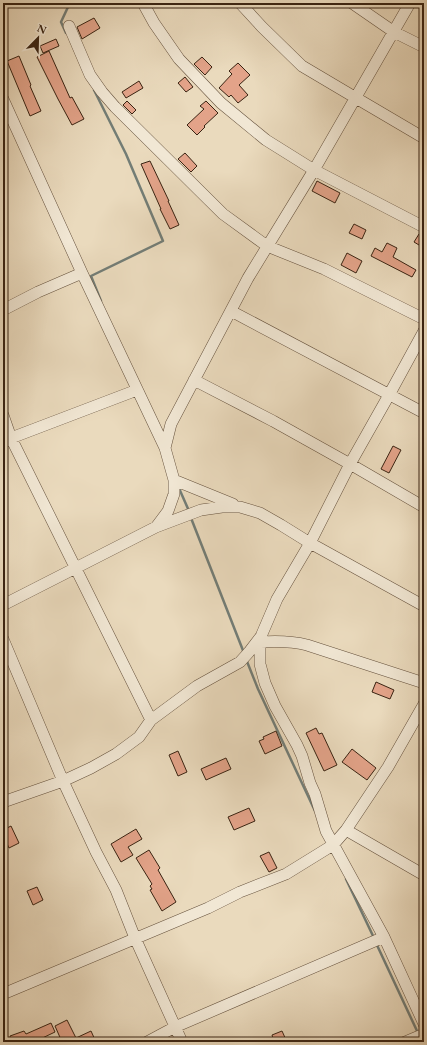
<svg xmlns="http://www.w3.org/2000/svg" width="427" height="1045" viewBox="0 0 427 1045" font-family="'EB Garamond',serif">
<rect width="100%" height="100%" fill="#eadabd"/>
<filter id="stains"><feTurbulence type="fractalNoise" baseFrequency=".005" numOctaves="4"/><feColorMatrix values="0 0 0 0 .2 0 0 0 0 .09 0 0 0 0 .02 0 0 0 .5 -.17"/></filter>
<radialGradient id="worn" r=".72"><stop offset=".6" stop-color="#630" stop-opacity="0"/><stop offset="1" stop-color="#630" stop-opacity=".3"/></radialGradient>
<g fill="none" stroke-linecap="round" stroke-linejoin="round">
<path stroke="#737d76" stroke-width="2.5" d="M66,33L61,22L68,7L73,3
M94,90L126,154L163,241L91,276L101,301
M178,486L189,511
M191,518L244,653
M246,659L258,689L315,811
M346,879L374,938
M376,943L418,1033"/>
</g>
<path fill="#e3a389" stroke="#392312" d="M94,18L100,28L82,39L77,27Z
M56,39L59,46L43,53L40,46Z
M49,51L70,98L72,97L84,119L72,125L58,99L37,57Z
M19,56L31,85L30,86L41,111L30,116L7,61Z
M202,57L212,67L205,75L194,64Z
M238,63L250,75L239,85L248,95L238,103L231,95L229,97L219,88L232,74L229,71Z
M185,77L193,87L186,92L178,83Z
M139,81L143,88L126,98L122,92Z
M127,101L136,110L132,114L123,105Z
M206,101L218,113L204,126L205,127L197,135L187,125L204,109L200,106Z
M185,153L197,166L191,172L178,159Z
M150,161L169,201H168L179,225L170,229L160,209H161L141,164Z
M317,181L340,193L335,203L312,191Z
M354,224L366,230L362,239L349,233Z
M419,234L424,237V248L414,242Z
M387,243L397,248L393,257L416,270L412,277L371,256L375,248L382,252Z
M347,253L362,261L356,273L341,265Z
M393,446L401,450L389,473L381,469Z
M376,682L394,690L390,699L372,692Z
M316,728L319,734L322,733L337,765L324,771L306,733Z
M276,731L282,746L265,754L259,741L264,739L263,737Z
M352,749L376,768L367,780L342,762Z
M178,751L187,772L178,776L169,755Z
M226,758L231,769L206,780L201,769Z
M249,808L255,821L234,830L228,817Z
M11,826L19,843L9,848L3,835V830Z
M136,829L142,839L128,847L133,855L121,862L111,844Z
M149,850L160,868L158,870L176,902L162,911L150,890L152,889L150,886L152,884L136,858Z
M269,852L277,868L269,872L260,856Z
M37,887L43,900L33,905L27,891Z
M67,1020L76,1038L91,1031L96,1042H62L55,1026Z
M51,1023L55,1032L34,1042H12L10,1036L24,1031L26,1034Z
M282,1031L287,1042H274L272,1035Z"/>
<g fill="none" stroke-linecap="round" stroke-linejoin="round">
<g stroke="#65513d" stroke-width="12">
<path id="minor" d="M143,3L154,23L179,59L221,103L266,140L314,170L424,227
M240,3L262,27L302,66L356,98L424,138
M352,3L394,32L424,47
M69,26L90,75L102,92L115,107L223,214L267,246L324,269L424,319
M3,99L82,273L165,448
M3,310L38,292L82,273
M231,311L424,413
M424,331L389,395L350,464L310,543L277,599L262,634L260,648V664L265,683L275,706L297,745L302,756L310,783L315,794L326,831L384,937L424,1024
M194,380L273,421L350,464L424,507
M3,415L11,438L151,720
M3,443L11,438L137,390
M174,480L233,504
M156,527L168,511L174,494V480L165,448L171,424L248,278L314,170L410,3
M3,605L156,527L201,510L222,507H240L260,513L281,525L310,543L424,606
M3,639L63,781L96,852L116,890L135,938L182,1042
M261,642C277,641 291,641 307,645L424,683
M3,802L63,781L91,768L116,754L139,737L151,720L197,686L240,662L249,652L262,635
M346,830L424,875
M3,994L208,908L240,892L286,874L333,845L346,830L388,767L424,704
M147,1042L175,1027L384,937
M405,1042L424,1034"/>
</g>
<use href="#minor" stroke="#f1e7d4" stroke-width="11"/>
</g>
<rect width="427" height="1045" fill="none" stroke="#eadabd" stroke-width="16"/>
<rect x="4" y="4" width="419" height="1037" fill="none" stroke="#392312" stroke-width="2"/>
<rect x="8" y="8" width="411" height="1029" fill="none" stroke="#392312"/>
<g transform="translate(38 38) rotate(23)" stroke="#f1e7d4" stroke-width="3" paint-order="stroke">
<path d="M0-3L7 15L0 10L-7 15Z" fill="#392312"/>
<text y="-6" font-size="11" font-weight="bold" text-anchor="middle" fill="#392312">N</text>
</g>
<rect width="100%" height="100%" filter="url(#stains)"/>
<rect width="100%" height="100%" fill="url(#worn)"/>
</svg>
